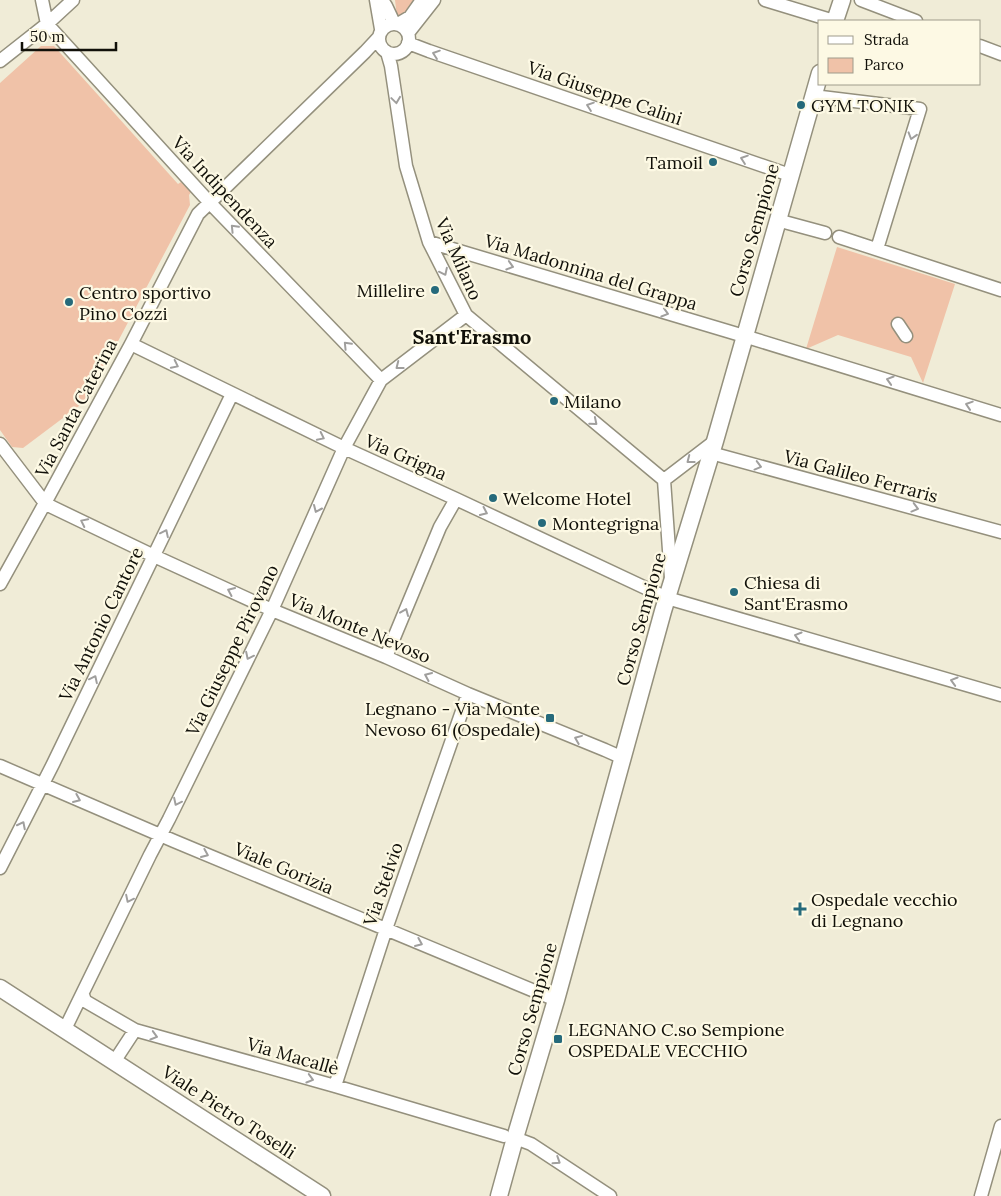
<svg xmlns="http://www.w3.org/2000/svg" width="1001" height="1196" viewBox="0 0 1001 1196" font-family="Lora,serif">
<rect width="100%" height="100%" fill="#f0ecd7"/>
<path fill="#f0c2a8" d="M395,0H417L406,16L397,17Z
M41,46H54L178,184L181,182L191,192L189,195L190,205L87,400L23,448L12,447L0,430V83Z
M837,247L955,284L923,383L911,357L838,335L806,349Z"/>
<g fill="none" stroke-linecap="round" stroke-linejoin="round">
<g stroke="#94907d" stroke-width="15">
<path id="minor" d="M42,0L47,24L210,203L381,380
M376,0L381,29
M382,0L386,6L394,23
M765,0L834,21
M861,0L916,21
M379 39a15 15 0 1 1 30 0a15 15 0 1 1-30 0Z
M398,24L410,17L422,0
M408,33L434,0
M408,43L429,51L790,175
M980,46L1001,54
M387,52L391,66L406,166L429,242L466,315L664,480L671,578
M0,61L47,24L73,0
M813,96L920,109L877,249
M777,220L825,233
M839,237L1001,290
M429,242L744,336L1001,415
M898,324L906,336
M131,344L344,448L456,499L667,598L1001,695
M0,444L45,503L52,507L154,556L272,610L386,657L468,694L605,750L623,758
M711,453L1001,532
M664,480L715,441
M0,584L45,503L131,344L198,214L365,52L378,38
M386,657L440,527L456,499
M0,766L174,841L556,1000
M0,868L53,764L232,394
M83,995L85,1001L135,1030L335,1086L504,1136
M64,1031L150,855L169,819L272,610L344,448L381,380L466,315
M114,1062L135,1030
M335,1086L386,929L468,694
M515,1138L531,1144L610,1196
M981,1196L1001,1126"/>
</g>
<g stroke="#94907d" stroke-width="19">
<path id="major" d="M835,21L842,0
M0,988L322,1196
M499,1196L515,1138L556,1000L663,611L715,441L820,73"/>
</g>
<use href="#minor" stroke="#fff" stroke-width="12"/>
<use href="#major" stroke="#fff" stroke-width="16"/>
</g>
<defs><path id="oneway-chevron" d="M-2-3.5L2.5 0L-2 3.5" fill="none" stroke-width="1.6" stroke-linecap="round" stroke-linejoin="round" transform="scale(1.25)"/></defs>
<g stroke="#a09f9d">
<use href="#oneway-chevron" transform="translate(436 54) rotate(-161)"/>
<use href="#oneway-chevron" transform="translate(396 100) rotate(82)"/>
<use href="#oneway-chevron" transform="translate(590 106) rotate(-161)"/>
<use href="#oneway-chevron" transform="translate(912 136) rotate(107)"/>
<use href="#oneway-chevron" transform="translate(744 159) rotate(-161)"/>
<use href="#oneway-chevron" transform="translate(234 228) rotate(-134)"/>
<use href="#oneway-chevron" transform="translate(510 266) rotate(17)"/>
<use href="#oneway-chevron" transform="translate(444 272) rotate(64)"/>
<use href="#oneway-chevron" transform="translate(665 313) rotate(17)"/>
<use href="#oneway-chevron" transform="translate(347 345) rotate(-134)"/>
<use href="#oneway-chevron" transform="translate(175 365) rotate(26)"/>
<use href="#oneway-chevron" transform="translate(399 366) rotate(142)"/>
<use href="#oneway-chevron" transform="translate(890 380) rotate(-163)"/>
<use href="#oneway-chevron" transform="translate(969 405) rotate(-162)"/>
<use href="#oneway-chevron" transform="translate(594 422) rotate(40)"/>
<use href="#oneway-chevron" transform="translate(321 437) rotate(26)"/>
<use href="#oneway-chevron" transform="translate(690 460) rotate(142)"/>
<use href="#oneway-chevron" transform="translate(758 466) rotate(15)"/>
<use href="#oneway-chevron" transform="translate(915 508) rotate(15)"/>
<use href="#oneway-chevron" transform="translate(317 509) rotate(114)"/>
<use href="#oneway-chevron" transform="translate(484 512) rotate(25)"/>
<use href="#oneway-chevron" transform="translate(84 522) rotate(-154)"/>
<use href="#oneway-chevron" transform="translate(165 533) rotate(-64)"/>
<use href="#oneway-chevron" transform="translate(231 591) rotate(-156)"/>
<use href="#oneway-chevron" transform="translate(405 612) rotate(-67)"/>
<use href="#oneway-chevron" transform="translate(798 636) rotate(-164)"/>
<use href="#oneway-chevron" transform="translate(249 656) rotate(116)"/>
<use href="#oneway-chevron" transform="translate(428 676) rotate(-156)"/>
<use href="#oneway-chevron" transform="translate(94 679) rotate(-64)"/>
<use href="#oneway-chevron" transform="translate(954 681) rotate(-164)"/>
<use href="#oneway-chevron" transform="translate(578 739) rotate(-158)"/>
<use href="#oneway-chevron" transform="translate(77 799) rotate(23)"/>
<use href="#oneway-chevron" transform="translate(177 802) rotate(116)"/>
<use href="#oneway-chevron" transform="translate(22 825) rotate(-63)"/>
<use href="#oneway-chevron" transform="translate(205 854) rotate(23)"/>
<use href="#oneway-chevron" transform="translate(129 899) rotate(116)"/>
<use href="#oneway-chevron" transform="translate(419 943) rotate(23)"/>
<use href="#oneway-chevron" transform="translate(154 1036) rotate(16)"/>
<use href="#oneway-chevron" transform="translate(310 1079) rotate(16)"/>
<use href="#oneway-chevron" transform="translate(557 1161) rotate(33)"/>
</g>
<g fill="#266a7b" stroke="#fdf9e4" stroke-width="2">
<circle cx="801" cy="105" r="5"/>
<circle cx="713" cy="162" r="5"/>
<circle cx="435" cy="290" r="5"/>
<circle cx="69" cy="302" r="5"/>
<circle cx="554" cy="401" r="5"/>
<circle cx="493" cy="498" r="5"/>
<circle cx="542" cy="523" r="5"/>
<circle cx="734" cy="592" r="5"/>
<rect x="545" y="713" width="10" height="10" rx="2.5"/>
<path d="M797.5 901.5h5v5h5v5h-5v5h-5v-5h-5v-5h5z"/>
<rect x="553" y="1034" width="10" height="10" rx="2.5"/>
</g>
<g text-anchor="middle" dominant-baseline="central" stroke-width="4.5" stroke-linejoin="round" paint-order="stroke">
<g font-size="18" fill="#111009" stroke="#fdf9e4">
<text transform="translate(605 93) rotate(19)">Via Giuseppe Calini</text>
<text transform="translate(225 192) rotate(47)">Via Indipendenza</text>
<text transform="translate(754 230) rotate(-74)">Corso Sempione</text>
<text transform="translate(459 259) rotate(66)">Via Milano</text>
<text transform="translate(591 272) rotate(17)">Via Madonnina del Grappa</text>
<text transform="translate(76 408) rotate(-62)">Via Santa Caterina</text>
<text transform="translate(406 457) rotate(24)">Via Grigna</text>
<text transform="translate(861 476) rotate(15)">Via Galileo Ferraris</text>
<text transform="translate(641 619) rotate(-74)">Corso Sempione</text>
<text transform="translate(101 624) rotate(-64)">Via Antonio Cantore</text>
<text transform="translate(360 628) rotate(23)">Via Monte Nevoso</text>
<text transform="translate(232 650) rotate(-64)">Via Giuseppe Pirovano</text>
<text transform="translate(284 868) rotate(23)">Viale Gorizia</text>
<text transform="translate(383 884) rotate(-71)">Via Stelvio</text>
<text transform="translate(532 1009) rotate(-74)">Corso Sempione</text>
<text transform="translate(293 1056) rotate(16)">Via Macallè</text>
<text transform="translate(229 1112) rotate(33)">Viale Pietro Toselli</text>
</g>
<g font-size="18" fill="#111009" stroke="#fdf9e4" text-anchor="start">
<text x="811" y="105">GYM TONIK</text>
<text x="703" y="162" text-anchor="end">Tamoil</text>
<text x="425" y="290" text-anchor="end">Millelire</text>
<text x="79" y="292">Centro sportivo<tspan x="79" dy="21">Pino Cozzi</tspan></text>
<text x="564" y="401">Milano</text>
<text x="503" y="498">Welcome Hotel</text>
<text x="552" y="523">Montegrigna</text>
<text x="744" y="582">Chiesa di<tspan x="744" dy="21">Sant'Erasmo</tspan></text>
<text x="540" y="708" text-anchor="end">Legnano - Via Monte<tspan x="540" dy="21">Nevoso 61 (Ospedale)</tspan></text>
<text x="811" y="899">Ospedale vecchio<tspan x="811" dy="21">di Legnano</tspan></text>
<text x="568" y="1029">LEGNANO C.so Sempione<tspan x="568" dy="21">OSPEDALE VECCHIO</tspan></text>
</g>
<g font-size="20" font-weight="bold" fill="#111009" stroke="#fdf9e4">
<text x="472" y="336">Sant'Erasmo</text>
</g>
</g>
<rect x="818" y="20" width="162" height="65" fill="#fdf9e4" stroke="#9f9c8c"/>
<rect x="828" y="36" width="25" height="8" fill="#ffffff" stroke="#9f9c8c"/>
<text x="864" y="45" font-size="15" fill="#111009">Strada</text>
<rect x="828" y="58" width="25" height="15" fill="#f0c2a8" stroke="#9f9c8c"/>
<text x="864" y="70" font-size="15" fill="#111009">Parco</text>
<path d="M22 42v8h94v-8" fill="none" stroke="#111009" stroke-width="2.5"/>
<text x="30" y="42" font-size="15" fill="#111009" stroke="#fdf9e4" stroke-width="4" paint-order="stroke">50 m</text>
</svg>
